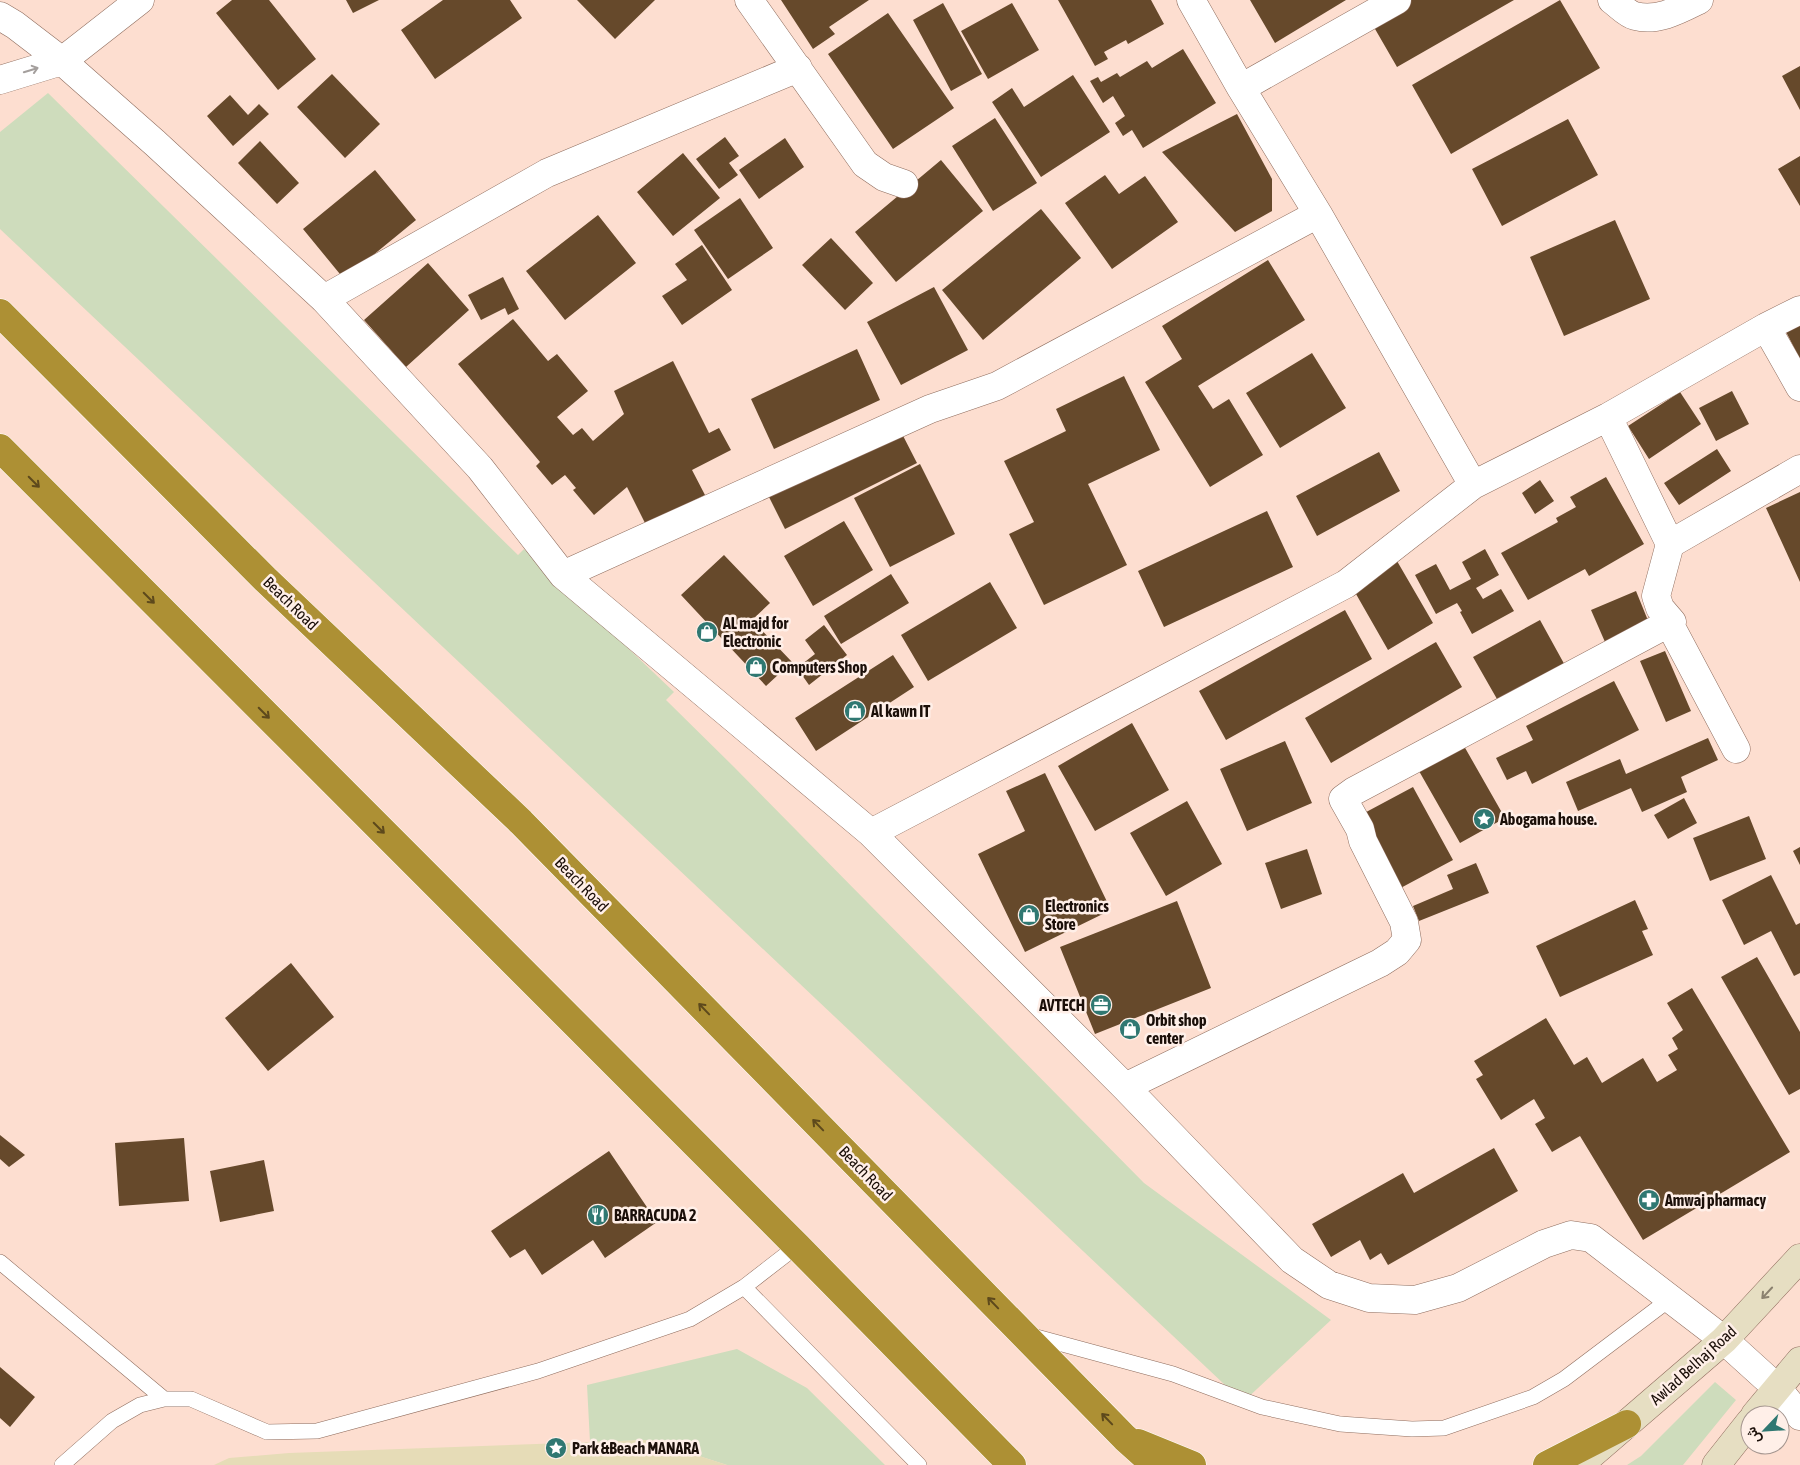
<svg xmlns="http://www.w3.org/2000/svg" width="1800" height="1465" viewBox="0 0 1800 1465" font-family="'Asap Condensed',Vazirmatn,sans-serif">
<rect width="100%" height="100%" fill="#fdded0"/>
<path fill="#cedcbc" d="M48,93L518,555L524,549L674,692L666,700L734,767L1144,1183L1331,1320L1243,1402L0,229V132Z
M737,1349L807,1388L885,1465H727L649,1440L590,1442L587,1385Z
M1715,1382L1736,1400L1683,1465H1627L1641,1456Z"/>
<path fill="#e6dcb7" d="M649,1440L727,1465H214L229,1458L289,1453Z"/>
<path fill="#66492b" d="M232,0H269L316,59L278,90L216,13Z
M346,0H379L353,13Z
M443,0H510L522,18L435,79L401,30Z
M577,0H655L615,39Z
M781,0H869L829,27L835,34L813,49Z
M1058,0H1151L1164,24L1128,44L1126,40L1104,52L1108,59L1095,66Z
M1250,0H1346L1275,43Z
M1409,0H1514L1397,67L1371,22Z
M1560,0L1600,68L1451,154L1412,85Z
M943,3L982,74L951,91L913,20Z
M1012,3L1039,50L988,79L961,31Z
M888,13L954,108L893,149L828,54Z
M1183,49L1216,103L1143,148L1132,130L1123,136L1115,123L1125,116L1113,96L1103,103L1090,81L1098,77L1101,82L1117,73L1120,77L1147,61L1152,68Z
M1800,66V110L1782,76Z
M332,74L380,124L345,158L297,107Z
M1073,75L1110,132L1041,177L992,102L1012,88L1024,107Z
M230,95L248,115L259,104L269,114L233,146L207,116Z
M1237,114L1272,179V211L1235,232L1162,152Z
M995,118L1037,183L993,211L952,146Z
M1568,119L1598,175L1502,226L1472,169Z
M725,137L739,156L729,163L738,175L719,189L696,159Z
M785,138L804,167L759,199L739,170Z
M260,141L299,183L277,204L238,163Z
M683,153L720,198L673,236L637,192Z
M1800,156V206L1778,169Z
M941,160L983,211L896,282L855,232Z
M375,170L416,220L344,279L303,229Z
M1105,175L1119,194L1145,176L1178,222L1112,269L1065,203Z
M740,198L773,248L728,279L694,230Z
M1041,209L1081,258L983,340L942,290Z
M598,215L636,263L565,320L526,271Z
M1615,220L1650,299L1564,336L1530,257Z
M831,238L873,283L845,310L802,265Z
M702,245L732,290L682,325L662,296L687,280L675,264Z
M1268,260L1305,320L1198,386L1213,409L1229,399L1263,455L1210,487L1145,382L1182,359L1162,326Z
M428,263L469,310L406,367L364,320Z
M503,277L519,309L508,315L505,308L481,320L468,295Z
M934,287L968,350L901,385L867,322Z
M513,319L548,361L557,354L588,391L557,417L573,435L582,428L593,441L624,414L614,391L673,361L709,433L719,428L731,450L692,470L705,495L646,525L627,487L594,515L573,490L576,488L565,475L552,485L536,466L540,462L458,364Z
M1800,320V359L1784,328Z
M857,349L880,400L774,449L751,399Z
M1312,353L1346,408L1280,448L1246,393Z
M1124,376L1160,450L1088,484L1127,565L1044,605L1009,534L1034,522L1004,461L1066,431L1056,409Z
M1732,391L1749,424L1716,441L1699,408Z
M1680,392L1701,424L1649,459L1628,426Z
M898,426L917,463L785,529L767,493Z
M1717,449L1731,471L1679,505L1664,483Z
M1379,452L1400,491L1317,536L1296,496Z
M920,464L955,534L890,567L854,498Z
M1606,477L1644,544L1589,576L1585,569L1528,600L1501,553L1558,522L1556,518L1576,507L1570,497Z
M1540,480L1554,501L1535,514L1522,493Z
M1800,492V582L1766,508Z
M1267,511L1293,567L1164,627L1138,571Z
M844,521L873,570L813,606L784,556Z
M1485,549L1499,575L1476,588L1483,599L1501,589L1514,611L1472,634L1460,612L1462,611L1457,603L1436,614L1415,575L1436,564L1450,590L1471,579L1462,562Z
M724,555L770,603L752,620L792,662L766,686L681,595Z
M1397,561L1433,623L1388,650L1352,587Z
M891,574L909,603L841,644L824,616Z
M990,582L1017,628L928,681L901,635Z
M1636,591L1649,623L1605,642L1591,610Z
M1345,610L1372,659L1226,740L1199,691Z
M1540,620L1567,669L1501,706L1473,657Z
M824,625L847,655L809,685L797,668L815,654L805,640Z
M1436,642L1462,687L1331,763L1305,718Z
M1665,651L1691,711L1666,722L1640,661Z
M893,655L914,687L816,751L795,718Z
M1614,681L1639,730L1532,784L1526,771L1507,780L1496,758L1533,740L1526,726Z
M1132,723L1169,790L1095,831L1058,766Z
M1708,738L1718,760L1681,777L1687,792L1642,812L1631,788L1578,811L1566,782L1620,759L1626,774Z
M1285,741L1312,803L1247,831L1220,769Z
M1464,746L1505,818L1460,843L1419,771Z
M1045,773L1111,910L1025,952L978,854L1025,831L1006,791Z
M1413,787L1453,860L1395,891L1355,818Z
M1684,798L1697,823L1668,839L1654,815Z
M1187,801L1222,864L1166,896L1130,833Z
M1749,816L1766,859L1710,881L1693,838Z
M1800,847V865L1793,851Z
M1307,849L1322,894L1281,909L1265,863Z
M1476,863L1489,893L1419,921L1413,906L1453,889L1447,875Z
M1771,875L1796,925L1800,923V973L1794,976L1771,931L1744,945L1722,900Z
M1635,900L1648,929L1642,931L1653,955L1560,997L1536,946Z
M1177,901L1211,988L1095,1034L1060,947Z
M1757,957L1800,1032V1089L1789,1095L1721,977Z
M291,963L334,1017L268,1071L225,1018Z
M1692,988L1790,1152L1643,1240L1580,1136L1552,1152L1535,1124L1545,1118L1534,1099L1501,1120L1476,1079L1483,1075L1474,1061L1546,1018L1574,1065L1587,1057L1602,1083L1643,1058L1657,1082L1677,1070L1668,1055L1678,1049L1672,1038L1683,1030L1667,1003Z
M0,1135L25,1155L9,1167L0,1159Z
M184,1138L189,1201L119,1206L115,1143Z
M1494,1148L1518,1191L1388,1265L1381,1253L1370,1260L1360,1240L1331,1257L1312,1224L1403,1173L1414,1193Z
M609,1151L657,1222L605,1258L593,1240L542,1275L525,1249L510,1258L491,1231Z
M264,1160L274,1211L220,1222L210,1171Z
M0,1367L35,1397L10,1427L0,1418Z"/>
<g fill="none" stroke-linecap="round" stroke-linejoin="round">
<g stroke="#8f6d5e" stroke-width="16">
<path id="lane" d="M0,1262L164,1399
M744,1287L919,1465
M1029,1335L1173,1374L1262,1407L1340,1424L1412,1429L1444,1428L1533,1397L1564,1379L1670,1299
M62,1465L112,1421L140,1405L164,1399H191L267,1432L317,1431L538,1371L690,1319L744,1287L797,1246"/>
</g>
<g stroke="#8f6d5e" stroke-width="29">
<path id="street" d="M749,0L865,164L884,177L904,184
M1191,0L1241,88L1318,214L1473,485
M1612,0C1619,5 1627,14 1635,16C1657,22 1679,10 1699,0
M0,16L15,25L62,61L155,143L324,299L480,468L563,575L871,833L1125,1087L1292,1260L1329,1285L1369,1298L1415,1300L1458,1288L1544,1244L1571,1235L1591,1238L1724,1340L1777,1388L1800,1416
M0,80L62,61L140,0
M1241,88L1397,0
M324,299L547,173L798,68
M1766,327L1800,387
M1608,417L1670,544L1656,596L1660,608L1672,622L1669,623L1736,749
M1670,544L1800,469
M563,575L930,409L997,386L1318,214
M871,833L1346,584L1473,485L1608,417L1766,327L1800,310
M1125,1087L1380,963L1397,952L1407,940L1404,922L1363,841L1360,829L1343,799L1354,791L1669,623"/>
</g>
<g stroke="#8f6d5e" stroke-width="29">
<path id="secondary" d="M1755,1415L1800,1361
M1579,1465L1724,1340L1800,1258
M1716,1465L1750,1422"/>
</g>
<g stroke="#fff" stroke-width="29">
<path id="highway" d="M0,313L265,579L521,822L1125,1438L1155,1465
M0,448L797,1246L1012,1465
M1138,1443L1192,1465
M1547,1465L1627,1424"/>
</g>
<use href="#lane" stroke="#fff" stroke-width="15"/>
<use href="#street" stroke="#fff" stroke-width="28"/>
<use href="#secondary" stroke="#e6dec2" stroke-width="28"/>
<use href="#highway" stroke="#ad9034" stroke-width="28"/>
</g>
<defs><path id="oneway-shaft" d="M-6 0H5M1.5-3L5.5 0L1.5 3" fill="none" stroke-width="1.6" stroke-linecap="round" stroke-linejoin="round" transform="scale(1.25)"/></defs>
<use stroke="#a49f9d" href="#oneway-shaft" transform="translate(31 70) rotate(-17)"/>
<g stroke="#5d491c">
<use href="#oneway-shaft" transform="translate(34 482) rotate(45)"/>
<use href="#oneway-shaft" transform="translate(149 598) rotate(45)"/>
<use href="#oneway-shaft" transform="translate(264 713) rotate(45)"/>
<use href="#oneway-shaft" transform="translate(379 828) rotate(45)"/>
<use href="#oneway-shaft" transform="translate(704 1009) rotate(-134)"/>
<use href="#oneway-shaft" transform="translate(818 1125) rotate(-134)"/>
<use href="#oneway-shaft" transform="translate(993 1303) rotate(-134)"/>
<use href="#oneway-shaft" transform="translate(1107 1419) rotate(-134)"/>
</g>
<use stroke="#8b816f" href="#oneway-shaft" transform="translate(1767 1293) rotate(133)"/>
<defs>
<g id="shop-disc" transform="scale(1.125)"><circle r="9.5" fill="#307872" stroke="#ffefe8"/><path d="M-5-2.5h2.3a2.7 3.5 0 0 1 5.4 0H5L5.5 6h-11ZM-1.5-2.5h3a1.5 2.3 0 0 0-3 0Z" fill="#fff"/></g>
<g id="sight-disc" transform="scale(1.125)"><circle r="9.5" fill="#307872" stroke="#ffefe8"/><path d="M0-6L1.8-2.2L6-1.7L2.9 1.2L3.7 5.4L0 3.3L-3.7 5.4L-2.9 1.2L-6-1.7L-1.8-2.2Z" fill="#fff"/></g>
<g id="office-disc" transform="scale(1.125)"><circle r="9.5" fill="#307872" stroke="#ffefe8"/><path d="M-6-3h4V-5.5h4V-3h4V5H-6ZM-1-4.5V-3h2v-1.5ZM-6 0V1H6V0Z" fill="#fff"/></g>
<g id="pharmacy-disc" transform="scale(1.125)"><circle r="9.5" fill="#307872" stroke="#ffefe8"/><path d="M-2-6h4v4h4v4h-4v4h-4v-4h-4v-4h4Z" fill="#fff"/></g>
<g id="restaurant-disc" transform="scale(1.125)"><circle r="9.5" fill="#307872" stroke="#ffefe8"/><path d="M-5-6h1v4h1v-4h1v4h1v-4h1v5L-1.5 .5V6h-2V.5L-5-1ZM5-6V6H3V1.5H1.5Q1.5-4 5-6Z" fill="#fff"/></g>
</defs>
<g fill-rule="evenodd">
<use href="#shop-disc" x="707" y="632"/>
<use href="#shop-disc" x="756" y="667"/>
<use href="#shop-disc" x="855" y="711"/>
<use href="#sight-disc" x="1484" y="819"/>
<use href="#shop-disc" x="1029" y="915"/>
<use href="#office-disc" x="1101" y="1005"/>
<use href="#shop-disc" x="1130" y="1029"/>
<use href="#pharmacy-disc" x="1649" y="1200"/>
<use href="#restaurant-disc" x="598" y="1215"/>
<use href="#sight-disc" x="556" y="1448"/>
</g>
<g text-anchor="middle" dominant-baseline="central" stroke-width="5" stroke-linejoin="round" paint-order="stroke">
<g font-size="16" fill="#1b0f09" stroke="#ffefe8">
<text transform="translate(291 603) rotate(44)">Beach Road</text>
<text transform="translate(582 884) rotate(46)">Beach Road</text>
<text transform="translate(866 1173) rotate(46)">Beach Road</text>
<text transform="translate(1693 1365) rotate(-42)">Awlad Belhaj Road</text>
</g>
<g font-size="16" font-weight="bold" fill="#1b0f09" stroke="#ffefe8" text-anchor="start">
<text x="723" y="623">AL majd for<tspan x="723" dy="18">Electronic</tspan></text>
<text x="772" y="667">Computers Shop</text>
<text x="871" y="711">Al kawn IT</text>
<text x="1500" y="819">Abogama house.</text>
<text x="1045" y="906">Electronics<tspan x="1045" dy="18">Store</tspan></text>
<text x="1085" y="1005" text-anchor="end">AVTECH</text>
<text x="1146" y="1020">Orbit shop<tspan x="1146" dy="18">center</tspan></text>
<text x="1665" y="1200">Amwaj pharmacy</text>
<text x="614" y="1215">BARRACUDA 2</text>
<text x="572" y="1448">Park &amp;Beach MANARA</text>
</g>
</g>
<g transform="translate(1765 1430) rotate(245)"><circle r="24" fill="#ffefe8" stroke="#a4958f"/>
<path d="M0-4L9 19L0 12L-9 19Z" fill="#307872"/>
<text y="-8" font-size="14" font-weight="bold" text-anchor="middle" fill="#1b0f09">ش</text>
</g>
</svg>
